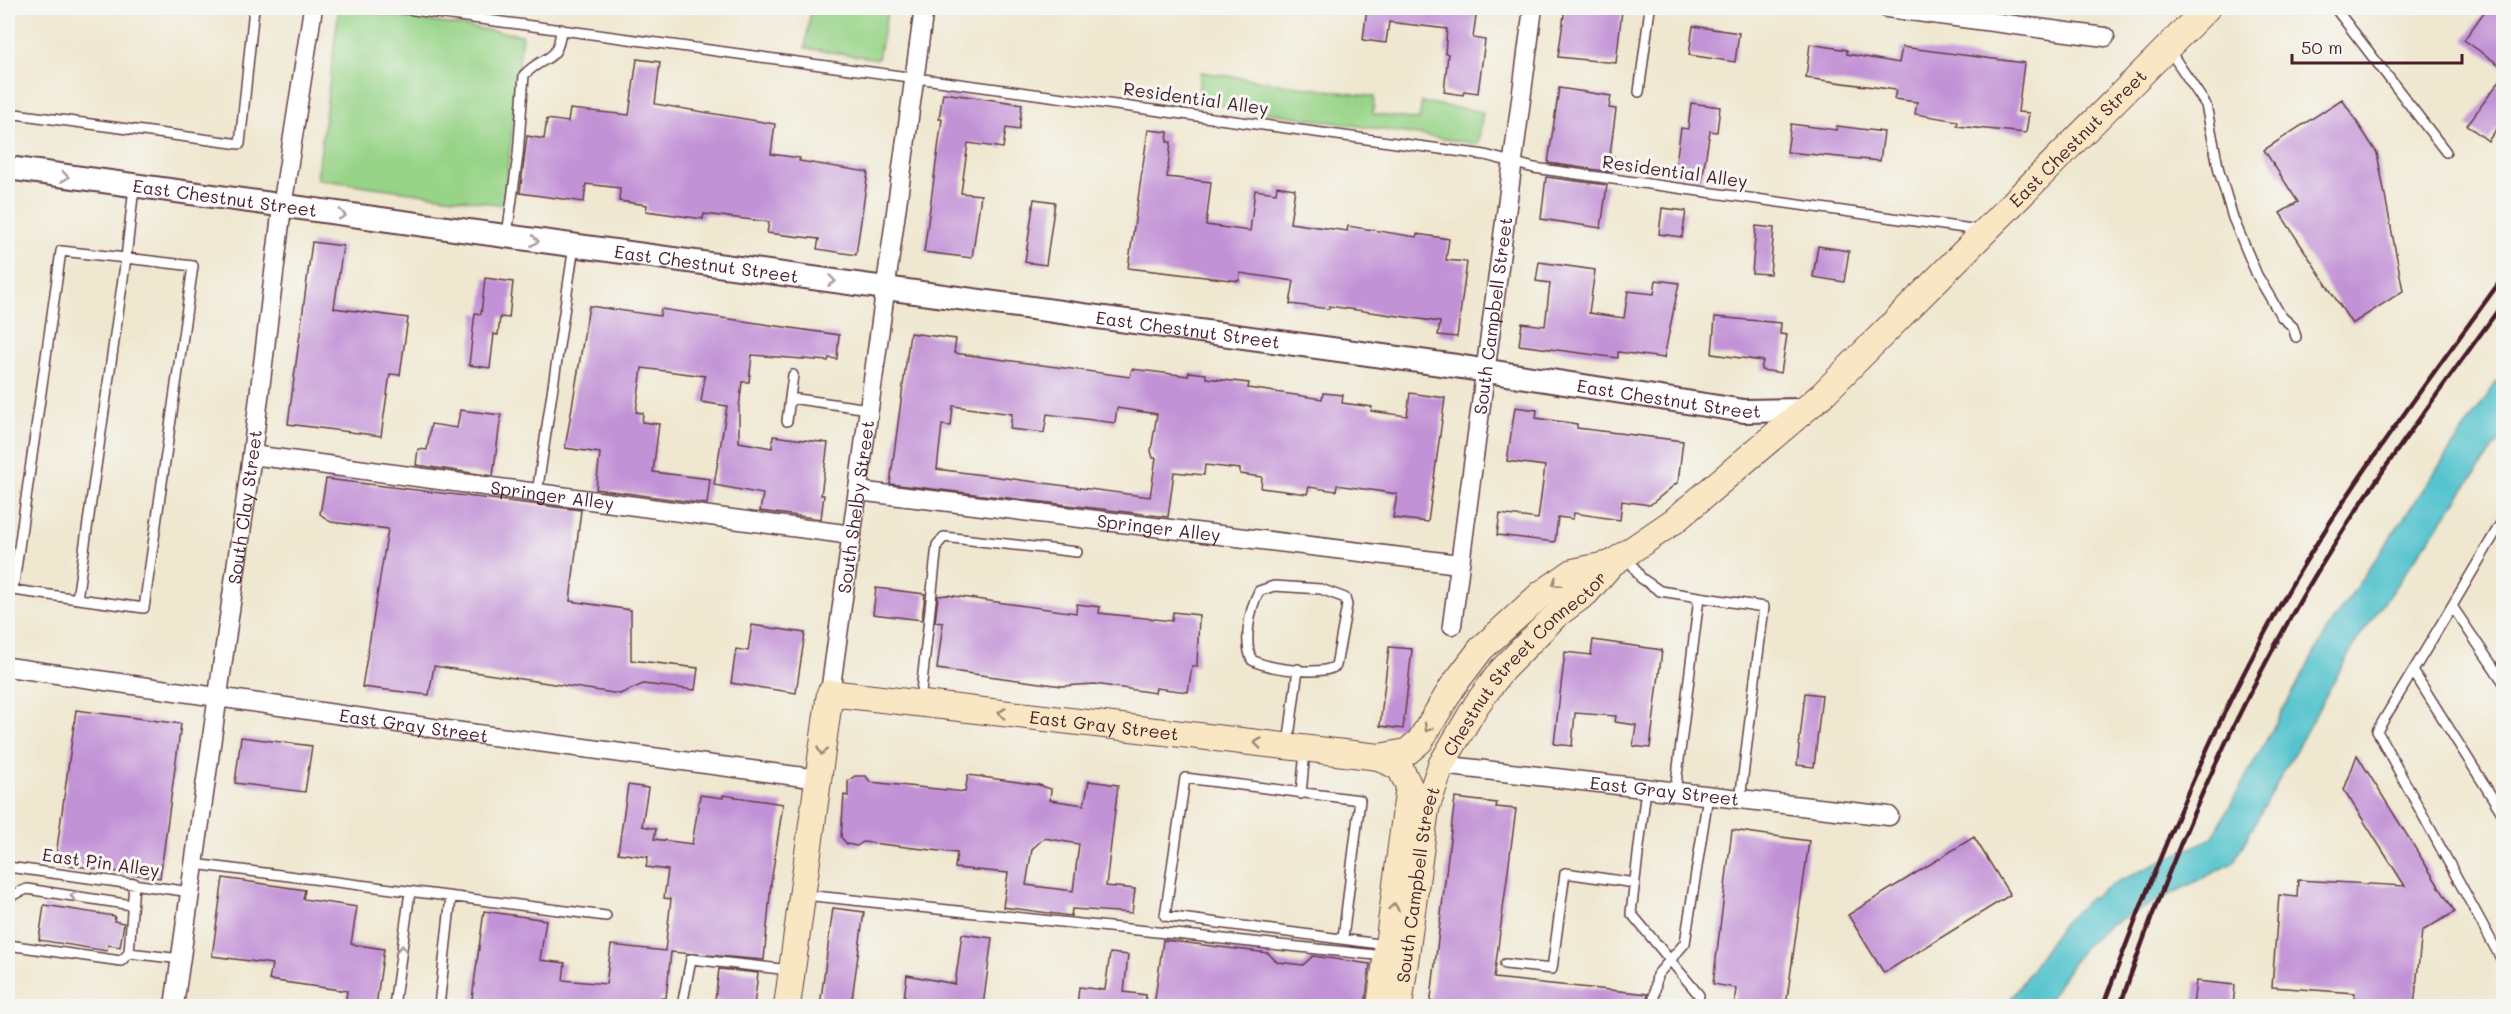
<svg xmlns="http://www.w3.org/2000/svg" width="2511" height="1014" viewBox="0 0 2511 1014" font-family="Mali,sans-serif">
<rect width="100%" height="100%" fill="#f6f6f2"/>
<filter id="ink" filterUnits="userSpaceOnUse"><feTurbulence type="fractalNoise" baseFrequency=".0167" numOctaves="2"/><feDisplacementMap in="SourceGraphic" scale="12" xChannelSelector="R" yChannelSelector="G"/><feConvolveMatrix kernelMatrix="1 2 1 2 8 2 1 2 1" color-interpolation-filters="sRGB"/></filter>
<filter id="wash" filterUnits="userSpaceOnUse"><feTurbulence type="fractalNoise" baseFrequency=".008" numOctaves="4" result="noise"/><feDisplacementMap in="SourceGraphic" scale="24" xChannelSelector="R" yChannelSelector="G"/><feGaussianBlur stdDeviation="1.35" result="paint"/><feColorMatrix in="noise" values="0 0 0 0 0 0 0 0 0 0 0 0 0 0 0 0 0 1.4 0 .05"/><feComposite in="paint" operator="in"/></filter>
<g filter="url(#wash)">
<rect width="100%" height="100%" fill="#efe7cf"/>
<path fill="#98d488" stroke="#717a5a" stroke-width="1.5" d="M339,8L522,35L504,205L317,179Z
M811,8H888L878,59L805,48Z
M1201,72L1374,97L1373,114L1419,120L1422,102L1483,112L1478,144L1197,102Z"/>
<path fill="#57c4ce" stroke="#50727c" stroke-width="1.5" d="M2503,373V435L2355,643L2233,863L2111,924L2081,950L2045,1006H2006L2064,922L2091,898L2113,884L2212,838L2329,627Z"/>
<g id="blocks">
<path fill="#c292d6" fill-rule="evenodd" d="M1367,8H1477L1473,38L1485,40L1478,93L1464,91L1463,95L1444,92L1448,54L1445,53L1447,29L1389,22L1386,43L1363,40Z
M1565,8L1622,10L1616,63L1558,57Z
M2487,8H2504V68L2464,40Z
M1693,26L1739,33L1735,62L1689,55Z
M1810,44L1847,50V54L1899,63L1902,47L2024,63L2018,112L2029,113L2026,133L1957,126L1958,121L1915,114L1917,102L1894,99L1896,90L1806,78Z
M637,59L660,62L655,104L775,124L771,154L800,158L799,161L868,172L856,255L817,249L819,239L767,233L769,222L704,214L703,219L646,211L647,205L619,201L620,188L586,184L584,202L520,193L527,136L544,139L547,119L568,122L570,109L629,115Z
M2504,75V119L2488,141L2467,125Z
M1559,88L1611,96L1609,108L1616,109L1610,155L1614,156L1612,172L1548,163Z
M943,93L1022,104L1019,130L1006,128L1003,148L968,143L961,193L981,195L972,258L924,252L942,119H939Z
M2342,99L2377,153L2403,291L2352,324L2280,213L2298,202L2264,150Z
M1691,103L1720,107L1717,132L1710,131L1702,180L1674,176L1681,128L1688,129Z
M1791,124L1836,130L1837,126L1884,132L1880,161L1787,152Z
M1148,130L1168,132L1167,142H1171L1167,177L1211,182L1206,225L1250,231L1255,190L1276,193L1277,186L1295,189L1290,223L1347,231L1348,226L1416,237L1417,234L1449,239L1446,260L1467,262L1457,337L1438,335L1440,322L1329,306V309L1290,304L1294,281L1240,273L1239,281L1128,268Z
M1546,177L1607,185L1601,228L1541,219Z
M1034,199L1055,202L1046,265L1025,262Z
M1662,208L1686,211L1682,237L1659,234Z
M1756,226L1774,228L1770,274L1752,273Z
M312,242L343,246L334,308L408,318L400,375L390,374L381,436L288,424Z
M1818,246L1849,251L1844,282L1813,277Z
M1539,262L1595,270L1589,313L1624,318L1628,291L1654,294L1656,280L1679,283L1664,358L1618,352V358L1519,345L1522,323L1545,326L1550,283L1536,281Z
M485,278L513,282L509,318L500,317L498,335L494,334L490,368L469,365L475,313L481,314Z
M589,306L660,316L661,309L839,335L837,359L829,358L828,361L752,355L749,382H742L739,408V442L772,448L773,436L828,443L821,495H824L821,519L760,511L763,494L714,485L727,406L701,402L705,376L642,368L636,412L643,413L642,422L659,424L653,472L710,479L707,504L596,489L600,453L565,448Z
M1715,317L1781,323L1780,334L1787,335L1781,373L1761,370L1763,361L1712,354Z
M910,333L956,339L954,353L1130,377L1132,369L1188,376L1189,372L1206,374V378L1249,383L1248,388L1322,399L1323,393L1343,395L1342,403L1372,407L1371,411L1407,416L1410,393L1445,398L1428,522L1393,518L1397,494L1337,485L1336,491L1309,487L1307,494L1261,488L1262,477L1240,474V469L1205,465L1204,475L1174,472L1168,517L890,484ZM953,406L1012,414L1010,429L1044,433L1047,414L1115,423L1117,408L1157,414L1151,451L1153,458H1156L1150,497L937,469L942,425L951,426Z
M1515,407L1537,410L1536,418L1577,424V428L1683,441L1678,482L1650,505L1622,501L1620,520L1574,513L1573,519L1558,517L1555,542L1497,535L1500,514L1538,519L1545,466L1507,461Z
M460,410L501,415L493,476L416,465L418,449L427,450L431,424L457,428Z
M326,479L581,510L570,601L631,610V660L698,668L695,690L643,684L620,694L434,666L429,695L362,687L388,529L331,522L320,514Z
M876,588L925,594L922,620L873,614Z
M947,595L1076,613L1077,604L1100,607L1099,613L1172,621L1173,612L1199,615L1197,666H1192L1188,692L1156,688L1155,693L1095,684L1062,686L937,669L943,623L935,622L938,596Z
M752,625L805,633L796,693L731,683L736,649L748,651Z
M1593,640L1662,650L1650,748L1633,746L1636,725L1615,722L1616,716L1575,713L1572,746L1554,744L1565,652L1591,655Z
M1389,647L1412,649L1403,729L1380,726Z
M1805,693L1822,695L1814,767L1797,765Z
M76,710L181,724L160,878L55,863Z
M241,737L312,746L305,792L235,783Z
M2357,755L2455,912L2422,931L2414,1006H2354L2355,993L2272,987L2279,895L2297,897L2298,880L2405,886L2344,790Z
M968,775L1039,785L1051,789L1050,800L1084,805L1089,781L1118,785L1106,886L1135,889L1132,913L1072,909L1071,916L1003,907L1008,873L955,868L957,853L863,842L857,846L847,844L841,837L844,795L848,796V781L855,776H866L870,782L965,792ZM1044,838L1079,844L1073,891L1026,885L1032,849Z
M628,785L648,788L642,826L656,829L654,839L692,844L700,795L723,798V795L783,804L771,883L764,960L671,952L666,998H660L659,1006H471L484,911L546,920L540,960L565,963L563,980L606,984L611,945L665,951L671,899L664,898L668,870L646,867L648,857L618,853Z
M1455,798L1497,803L1496,807L1516,809L1494,978L1648,994L1646,1006H1430Z
M1732,830L1809,841L1786,1006H1734L1736,988L1713,984Z
M1974,837L2010,895L1884,973L1848,915Z
M223,878L305,890L303,899L357,907L351,944L384,949L376,1006H345L347,991L269,980L272,964L212,956Z
M44,905L115,916L114,921L124,923L120,947L108,945L107,951L39,940Z
M833,908L864,912L851,1006H820Z
M962,934L992,938L983,1006H903L907,975L955,984Z
M1163,940L1268,953L1277,962L1303,965L1313,956L1370,964L1365,1006H1154Z
M1110,953L1128,955L1124,992L1146,995L1145,1006H1077L1079,987L1105,990Z
M719,969L758,973L754,1006H734L735,1002L715,1000Z
M2196,981L2235,985L2233,1006H2193Z"/>
</g>
</g>
<g filter="url(#ink)">
<use href="#blocks" fill-opacity="0" stroke="#633d44" stroke-width="1.5"/>
<g fill="none" stroke-linecap="round" stroke-linejoin="round">
<g stroke="#633d44" stroke-width="12">
<path id="service" d="M399,8L1485,155L1534,168L1979,230
M2335,8L2446,152
M2169,50L2206,105L2219,171L2233,218L2257,275L2281,316L2293,327L2296,337
M1639,92L1650,8
M8,113L240,144L254,8
M507,235L518,155L524,75C545,53 558,65 561,29
M790,398L869,409
M787,421L793,375
M537,493L574,246
M1627,556L1641,578L1660,591L1764,607L1740,800
M1274,586L1321,589L1345,598L1347,605L1336,666C1321,676 1268,669 1252,660C1243,642 1250,608 1259,591Z
M77,599L126,258L61,251L13,590L144,608L193,266L126,258L134,187
M2452,606L2504,518
M2413,671L2504,816
M2504,683L2452,606L2377,731L2504,964
M920,701L937,545L944,537L1077,552
M1288,745L1298,669
M1646,789L1631,913L1699,995L1697,1006
M1675,792L1699,598
M1301,794L1305,751
M194,864L606,916
M8,867L191,892
M805,895L1385,956
M8,897L27,889L132,905
M1343,938L1360,800L1185,778L1165,916L1387,945
M8,945L121,961L129,953L134,883
M129,953L181,959
M1505,964L1552,969L1565,873L1635,883
M394,1006L410,892
M439,1006L451,897
M682,1006L691,959L790,970
M1653,1006L1657,975L1685,943L1708,796"/>
</g>
<g stroke="#633d44" stroke-width="21">
<g id="minor">
<path d="M1887,8L2105,37"/>
<path id="s1" d="M252,455L852,535"/>
<path id="s2" d="M858,491L1459,564"/>
<path id="s3" d="M1452,625L1533,8"/>
<path id="s4" d="M8,667L454,731L819,779"/>
<path id="s5" d="M830,693L924,8"/>
<path id="s6" d="M1441,765L1889,816"/>
<path id="s7" d="M174,1006L252,455L282,207L313,8"/>
</g>
</g>
<g stroke="#633d44" stroke-width="26">
<g id="tertiary">
<path id="s8" d="M8,168L1456,366L1744,411L1804,410"/>
</g>
</g>
<g stroke="#633d44" stroke-width="28">
<g id="secondary">
<path d="M1379,757L1400,768L1409,786L1380,1006"/>
<path id="s9" d="M787,1006L830,693L1379,757L1407,752L1420,741L1453,686L1481,649L1541,594L1573,572L1611,564"/>
<path id="s10" d="M1399,1006L1426,809L1441,765L1477,704L1502,670L1556,615L1586,593L1611,564L1674,521L1822,395L2207,8"/>
</g>
</g>
<use href="#service" stroke="#fff" stroke-width="9"/>
<use href="#minor" stroke="#fff" stroke-width="18"/>
<use href="#tertiary" stroke="#fff" stroke-width="22"/>
<use href="#secondary" stroke="#f9e7c3" stroke-width="26"/>
<path stroke="#4a1f2b" stroke-width="4.5" d="M2103,1006C2158,858 2212,723 2291,586C2354,478 2431,377 2504,276
M2120,1006C2168,863 2228,724 2304,594C2364,492 2435,397 2504,302"/>
</g>
<defs><path id="oneway-chevron" d="M-2-3.5L2.5 0L-2 3.5" fill="none" stroke-width="1.6" stroke-linecap="round" stroke-linejoin="round" transform="scale(1.5)"/></defs>
<g stroke="#ae9aa0">
<use href="#oneway-chevron" transform="translate(65 177) rotate(8)"/>
<use href="#oneway-chevron" transform="translate(342 215) rotate(8)"/>
<use href="#oneway-chevron" transform="translate(535 241) rotate(8)"/>
<use href="#oneway-chevron" transform="translate(832 281) rotate(8)"/>
<use href="#oneway-chevron" transform="translate(74 896) rotate(-171)"/>
<use href="#oneway-chevron" transform="translate(402 949) rotate(-82)"/>
</g>
<g stroke="#a28377">
<use href="#oneway-chevron" transform="translate(1556 583) rotate(146)"/>
<use href="#oneway-chevron" transform="translate(1002 713) rotate(-173)"/>
<use href="#oneway-chevron" transform="translate(1428 728) rotate(121)"/>
<use href="#oneway-chevron" transform="translate(1258 743) rotate(-173)"/>
<use href="#oneway-chevron" transform="translate(822 751) rotate(98)"/>
<use href="#oneway-chevron" transform="translate(1394 907) rotate(-82)"/>
</g>
</g>
<g text-anchor="middle" dominant-baseline="central" stroke-width="6" stroke-linejoin="round" paint-order="stroke">
<g font-size="18" fill="#4a1f2b" stroke="#f6f6f2">
<text transform="translate(1196 98) rotate(8)">Residential Alley</text>
<text stroke="none"><textPath href="#s10" startOffset="1144">East Chestnut Street</textPath></text>
<text transform="translate(1675 171) rotate(8)">Residential Alley</text>
<text stroke="none"><textPath href="#s8" startOffset="219">East Chestnut Street</textPath></text>
<text stroke="none"><textPath href="#s8" startOffset="705">East Chestnut Street</textPath></text>
<text stroke="none"><textPath href="#s3" startOffset="312">South Campbell Street</textPath></text>
<text stroke="none"><textPath href="#s8" startOffset="1191">East Chestnut Street</textPath></text>
<text stroke="none"><textPath href="#s8" startOffset="1677">East Chestnut Street</textPath></text>
<text stroke="none"><textPath href="#s1" startOffset="303">Springer Alley</textPath></text>
<text stroke="none"><textPath href="#s7" startOffset="504">South Clay Street</textPath></text>
<text stroke="none"><textPath href="#s5" startOffset="188">South Shelby Street</textPath></text>
<text stroke="none"><textPath href="#s2" startOffset="303">Springer Alley</textPath></text>
<text stroke="none"><textPath href="#s10" startOffset="378">Chestnut Street Connector</textPath></text>
<text stroke="none"><textPath href="#s4" startOffset="410">East Gray Street</textPath></text>
<text stroke="none"><textPath href="#s9" startOffset="592">East Gray Street</textPath></text>
<text stroke="none"><textPath href="#s6" startOffset="225">East Gray Street</textPath></text>
<text transform="translate(101 862) rotate(8)">East Pin Alley</text>
<text stroke="none"><textPath href="#s10" startOffset="123">South Campbell Street</textPath></text>
</g>
</g>
<rect width="2511" height="1014" fill="none" stroke="#f6f6f2" stroke-width="30"/>
<path d="M2292 54v9h170v-9" fill="none" stroke="#4a1f2b" stroke-width="3"/>
<text x="2301" y="54" font-size="18" fill="#4a1f2b" stroke="#f6f6f2" stroke-width="4.5" paint-order="stroke">50 m</text>
</svg>
